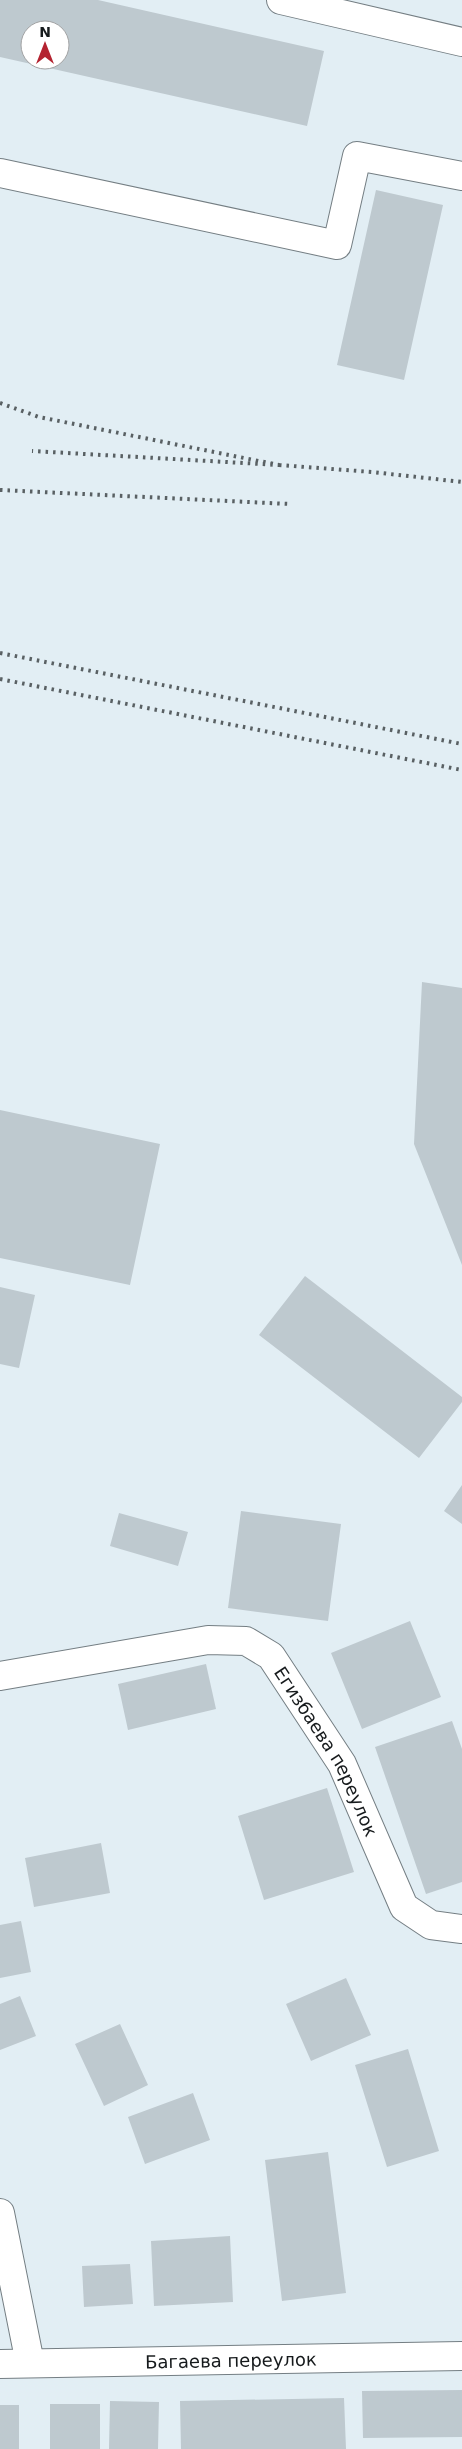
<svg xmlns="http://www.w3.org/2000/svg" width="462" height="2449" viewBox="0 0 462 2449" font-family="'DejaVu Sans',sans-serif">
<rect width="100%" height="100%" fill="#e2eef4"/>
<path fill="#bec9cf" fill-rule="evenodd" d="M0,0H98L324,51L307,126L0,57ZM30,30H60V60H30Z
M376,190L443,205L404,380L337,365Z
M422,982L462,988V1265L414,1144Z
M0,1110L160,1144L130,1285L0,1258Z
M305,1276L462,1397V1402L419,1458L259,1335Z
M0,1287L35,1295L19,1368L0,1364Z
M462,1485V1524L444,1511Z
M241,1511L341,1524L328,1621L228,1608Z
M119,1513L188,1532L178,1566L110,1546Z
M410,1621L441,1697L362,1729L331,1653Z
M206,1664L216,1709L128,1730L118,1684Z
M452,1721L462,1749V1882L426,1894L375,1747Z
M327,1788L354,1872L264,1900L238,1816Z
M101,1843L110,1893L34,1907L25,1858Z
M21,1921L31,1972L0,1978V1925Z
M346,1978L371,2035L311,2061L286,2004Z
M20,1996L36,2036L0,2050V2004Z
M120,2024L148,2085L104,2106L75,2044Z
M408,2049L439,2151L387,2167L355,2065Z
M193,2093L210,2140L145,2164L128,2117Z
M328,2152L346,2293L282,2301L265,2160Z
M230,2236L233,2302L154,2306L151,2241Z
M130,2264L133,2304L84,2307L82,2266Z
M462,2390V2437L363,2438L362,2391Z
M344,2398L346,2449H181L180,2401Z
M110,2401L159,2402L158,2449H109Z
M50,2404H100V2449H50Z
M0,2405H19V2449H0Z"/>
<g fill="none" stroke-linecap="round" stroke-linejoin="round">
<g stroke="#747e83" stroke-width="30">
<g id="minor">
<path d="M281,0L462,42"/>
<path d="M0,173L337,245L357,156L462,176"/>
<path id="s1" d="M0,1676L208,1640L246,1641L271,1656L342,1764L404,1907L431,1925L462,1929"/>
<path d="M0,2213L30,2363"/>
<path id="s2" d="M0,2364L462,2356"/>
</g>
</g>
<use href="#minor" stroke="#fff" stroke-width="28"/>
<path stroke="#596063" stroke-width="4" stroke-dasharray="2.5 5" stroke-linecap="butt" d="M0,403L39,417L279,465L32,451
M279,465L372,472L462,482
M0,490L290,504
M0,653L462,744
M0,679L462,770"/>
</g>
<g text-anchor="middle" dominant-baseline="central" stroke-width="4" stroke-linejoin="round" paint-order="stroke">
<g font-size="18" fill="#161a1c" stroke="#fff">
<text stroke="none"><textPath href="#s1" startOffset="389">Егизбаева переулок</textPath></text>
<text stroke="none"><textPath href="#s2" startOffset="231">Багаева переулок</textPath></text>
</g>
</g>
<g transform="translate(45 45)"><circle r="24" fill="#ffffff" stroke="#a2a3a4"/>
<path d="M0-4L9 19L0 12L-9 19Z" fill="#b42330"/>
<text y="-8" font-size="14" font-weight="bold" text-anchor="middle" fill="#161a1c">N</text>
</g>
</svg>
